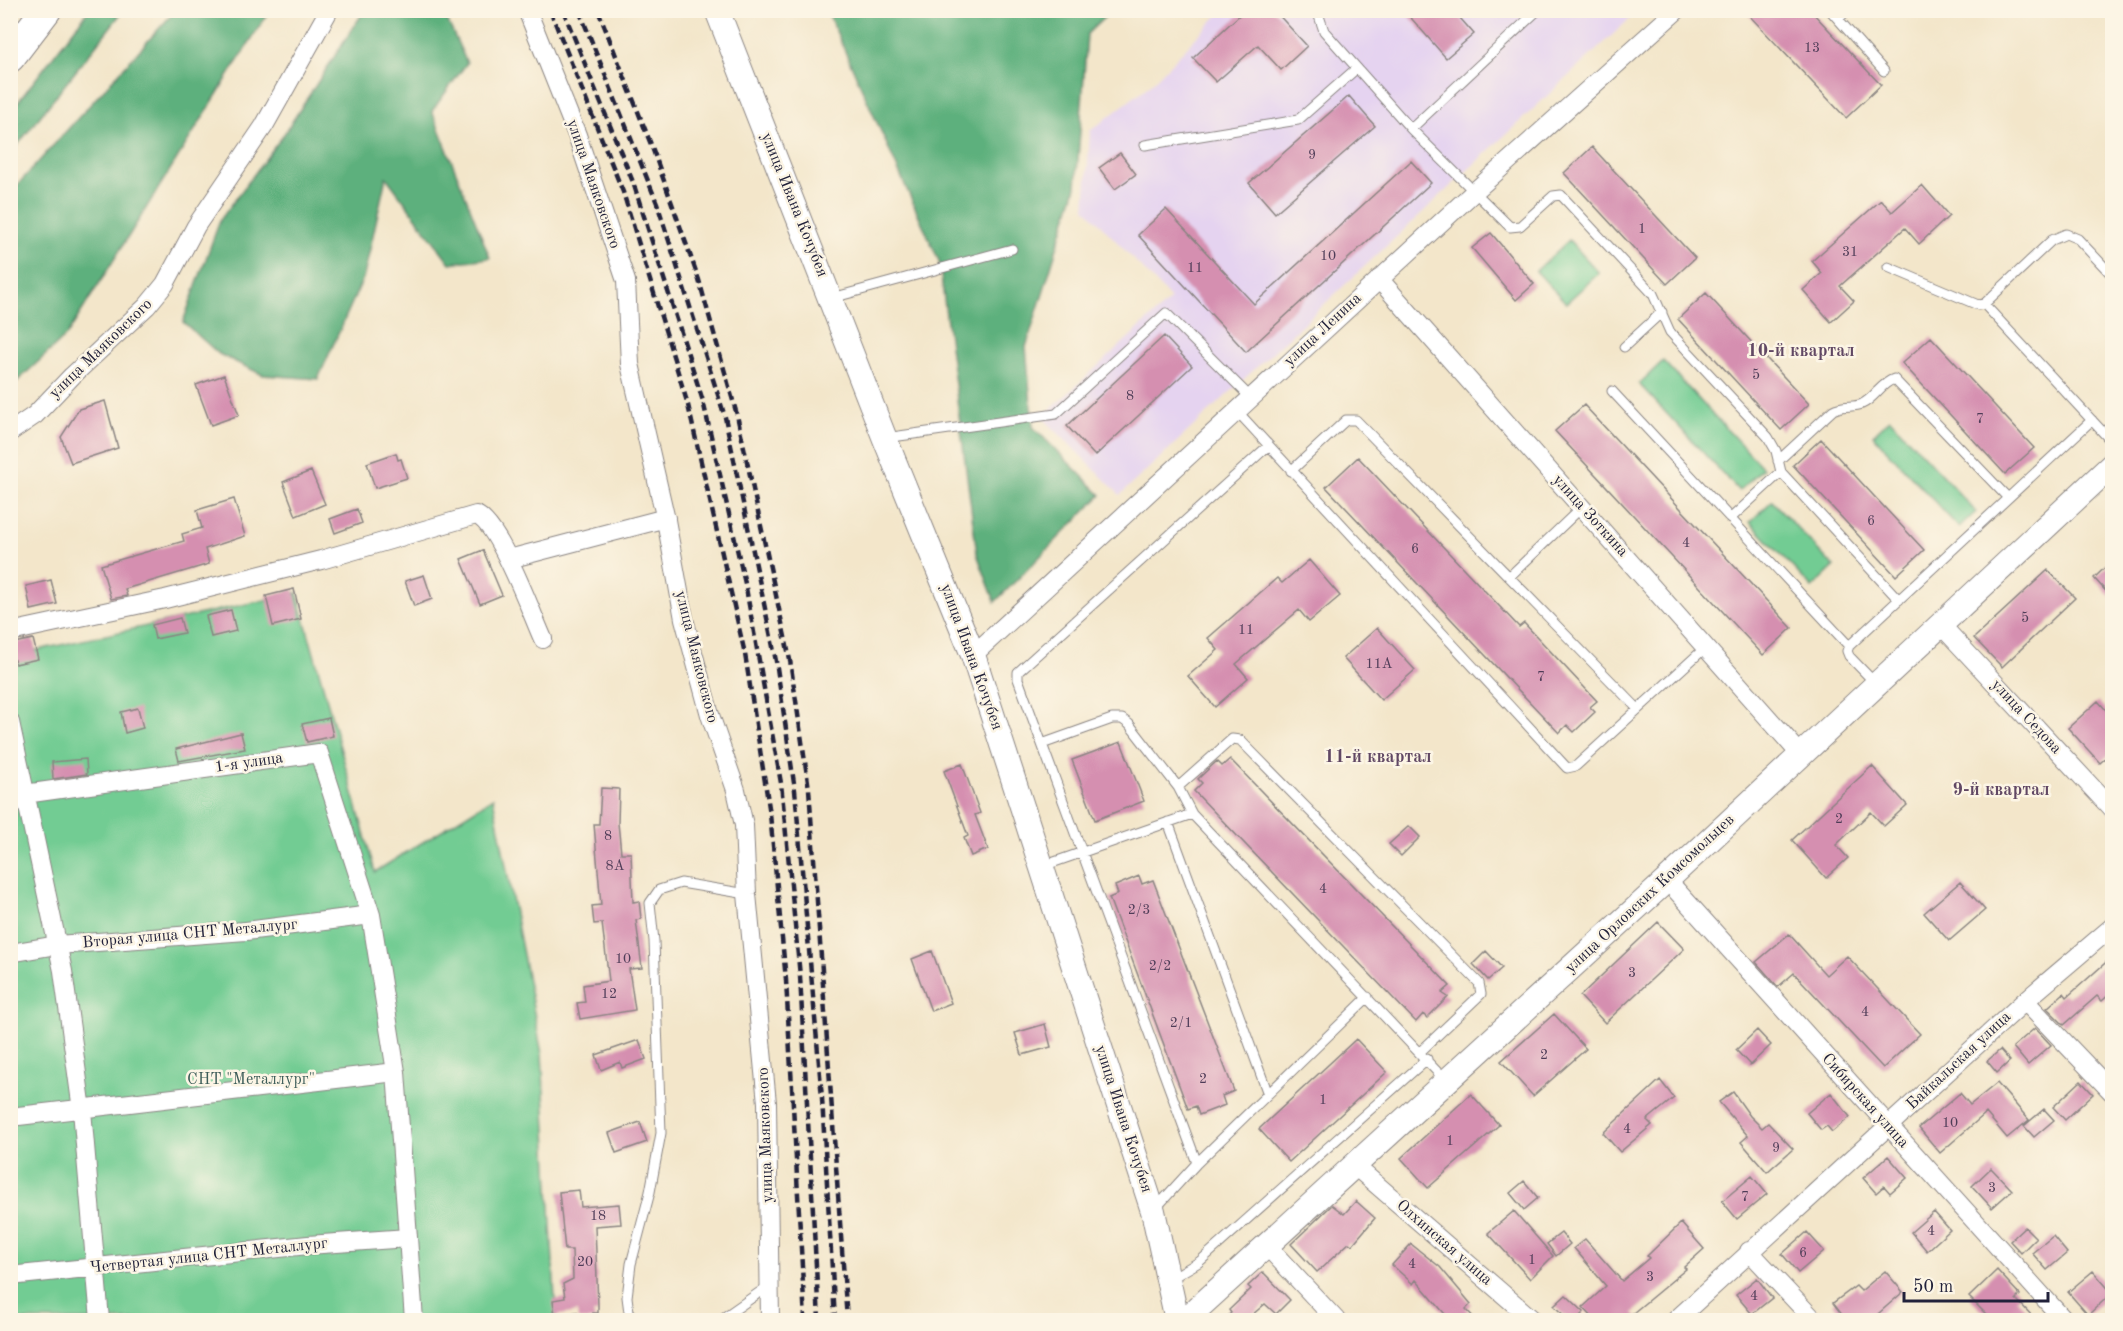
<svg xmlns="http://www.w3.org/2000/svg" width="2123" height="1331" viewBox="0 0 2123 1331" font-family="'Old Standard TT',serif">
<rect width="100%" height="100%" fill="#fcf5e5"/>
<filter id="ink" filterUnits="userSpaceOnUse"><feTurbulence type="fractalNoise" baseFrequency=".0167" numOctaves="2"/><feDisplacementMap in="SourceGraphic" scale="12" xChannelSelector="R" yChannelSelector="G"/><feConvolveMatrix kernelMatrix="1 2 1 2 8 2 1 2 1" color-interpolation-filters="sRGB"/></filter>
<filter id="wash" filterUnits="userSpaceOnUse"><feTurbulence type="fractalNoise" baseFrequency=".008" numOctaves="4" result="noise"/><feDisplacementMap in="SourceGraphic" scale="24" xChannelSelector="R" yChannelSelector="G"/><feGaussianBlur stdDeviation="1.35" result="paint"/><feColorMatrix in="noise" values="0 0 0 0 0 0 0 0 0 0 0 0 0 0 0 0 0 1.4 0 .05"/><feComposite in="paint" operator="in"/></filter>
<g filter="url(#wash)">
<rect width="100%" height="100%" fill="#f3e6ca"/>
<path fill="#e5d3f0" d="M1222,11H1638L1120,495L1042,417L1171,299L1085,208L1090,131L1150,85Z"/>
<path fill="#72cc93" stroke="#4a7767" stroke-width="1.5" d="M1569,240L1599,273L1566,303L1536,271Z
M1663,361L1763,468L1739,491L1639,384Z
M1890,419L1976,512L1959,528L1873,435Z
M1772,501L1834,567L1812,588L1750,522Z
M297,593L375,872L493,798L542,1054L556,1320H11L10,656Z"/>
<path fill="#5db07d" stroke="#40695c" stroke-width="1.5" d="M88,11H123L12,152L11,159V111Z
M175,11H269L67,335L11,387V192Z
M364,11H443L467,63L432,111L490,258L450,263L386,177L364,276L318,379L263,375L219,354L183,322L220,220L284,134Z
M827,11H1111L1087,34L1076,187L1026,347L1033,427L1101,495L995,602L977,554L939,261Z"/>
<g id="blocks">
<path fill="#d58fb0" d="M1245,10H1274L1307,46L1281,70L1258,45L1216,82L1193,58Z
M1404,10H1453L1474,34L1446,58Z
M1744,10H1810L1881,85L1846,118Z
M1349,96L1375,126L1275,213L1249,183Z
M1592,147L1695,258L1667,284L1564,173Z
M1120,153L1136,174L1115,189L1099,168Z
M1411,161L1431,183L1246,352L1138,235L1166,209L1254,304Z
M1922,185L1949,216L1919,244L1905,228L1840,286L1854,301L1831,322L1803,290L1822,273L1812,261L1881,200L1892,212Z
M1491,233L1534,284L1516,300L1472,248Z
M1706,293L1809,404L1781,430L1678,319Z
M1164,336L1192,366L1095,456L1067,426Z
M1931,337L2034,448L2005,474L1902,363Z
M224,375L239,415L211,425L196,385Z
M105,401L118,448L71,463L61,437L79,409Z
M1584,405L1792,628L1763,655L1555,431Z
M1821,439L1924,550L1896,576L1793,465Z
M396,453L398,460L401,459L407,478L375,488L367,463Z
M1358,457L1519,627L1524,623L1597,701L1590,707L1595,712L1574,732L1567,725L1559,733L1326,487Z
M311,471L325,504L296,516L283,482Z
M234,499L245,536L205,549L209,564L125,589L127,596L111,599L101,565L184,541L182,534L202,528L197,510Z
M357,509L362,523L335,533L330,519Z
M483,550L502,595L480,604L461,559Z
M1309,560L1340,596L1309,622L1299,610L1236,664L1248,678L1215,707L1188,676L1218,650L1208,638L1277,578L1282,583Z
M2112,561V598L2094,578Z
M2048,570L2075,598L2002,667L1974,638Z
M424,575L432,599L414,606L405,581Z
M51,580L57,604L31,610L26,586Z
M294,589L301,619L273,626L266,596Z
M231,610L236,631L211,637L206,616Z
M180,618L184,633L155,639L152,625Z
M1377,628L1415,670L1381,700L1343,658Z
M33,639L38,659L15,664L11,648L15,647L14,643Z
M2098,701L2112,717V752L2100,763L2068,728Z
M138,708L143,728L125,733L121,712Z
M329,718L333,736L307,742L302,724Z
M241,733L245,749L179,761L176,749Z
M1121,742L1144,801L1095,820L1072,760Z
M86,759L87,774L53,779L52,762Z
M1230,759L1450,986L1442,993L1448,997L1427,1018L1423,1014L1416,1022L1194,791L1202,783L1198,779L1201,776L1217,761L1222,766Z
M962,764L980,813L975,815L988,849L971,856L964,838L968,836L944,771Z
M1872,766L1907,805L1884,826L1871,812L1836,845L1848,858L1826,878L1792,840Z
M601,788L619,789L618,823L621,853H631L633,902L639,901L641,919L636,920L642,968L629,969L635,1010L580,1019L577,1003L585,1002L583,985L609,981L602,923L594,924L592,906L601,905L594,824H599Z
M1409,826L1420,837L1401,856L1389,844Z
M1139,876L1142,884L1153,880L1234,1091L1222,1096L1225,1105L1199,1115L1196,1106L1188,1109L1109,898L1118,894L1115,886Z
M1960,882L1985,910L1949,941L1924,913Z
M1658,922L1684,949L1605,1023L1580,996Z
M1789,934L1826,975L1847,956L1920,1034L1883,1068L1794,973L1778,987L1756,962Z
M932,951L951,1003L931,1011L912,959Z
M1486,951L1502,968L1488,980L1473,964Z
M2112,957V992L2102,1001L2097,996L2064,1025L2047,1008L2064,993L2067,997Z
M1554,1014L1586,1049L1533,1096L1501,1061Z
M1045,1024L1051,1047L1022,1055L1015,1033Z
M2035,1028L2051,1045L2028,1065L2013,1047Z
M1757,1030L1771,1045L1750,1065L1736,1050Z
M1356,1039L1387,1072L1289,1162L1259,1129Z
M639,1040L646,1059L622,1068L620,1062L601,1070L596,1055Z
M2000,1050L2010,1061L1997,1073L1987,1061Z
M1660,1080L1674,1098L1647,1120L1652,1125L1620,1152L1603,1133Z
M2081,1081L2093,1094L2065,1120L2053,1107Z
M1997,1083L2029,1120L2007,1138L1986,1113L1940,1153L1919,1128L1960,1093L1970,1105Z
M1733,1092L1750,1116L1762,1128L1768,1123L1793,1149L1767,1172L1741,1142L1748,1136L1719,1102Z
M1831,1093L1850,1117L1832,1132L1827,1126L1821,1130L1807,1113Z
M1471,1094L1499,1125L1428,1188L1401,1158Z
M2044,1109L2054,1120L2034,1137L2024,1126Z
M640,1122L647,1142L616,1153L609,1133Z
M1888,1156L1907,1178L1890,1193L1884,1186L1876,1193L1863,1178Z
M1991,1168L2012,1190L1992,1208L1972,1186Z
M1752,1176L1767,1194L1737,1219L1722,1201Z
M1524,1181L1538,1198L1524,1210L1510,1193Z
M579,1190L581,1207L619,1204L621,1224L595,1226L598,1306V1313H593L595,1320H578L577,1312L555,1316L553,1300L565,1298L563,1284L573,1279L572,1250H565L559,1192Z
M1356,1201L1375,1218L1352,1245L1349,1243L1317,1272L1291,1244L1332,1205L1344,1214Z
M1514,1211L1553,1256L1530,1279L1488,1233Z
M1934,1212L1950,1230L1927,1251L1911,1232Z
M1681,1223L1704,1249L1684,1267L1686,1269L1633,1313L1639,1320H1595L1583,1307L1606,1286L1574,1248L1585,1239L1622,1281L1649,1258L1647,1256Z
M2025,1227L2036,1238L2021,1253L2010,1241Z
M1807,1232L1824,1251L1798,1273L1782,1254Z
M1561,1233L1570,1244L1556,1256L1547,1244Z
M2053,1236L2067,1253L2047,1270L2032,1253Z
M1411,1244L1440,1267L1471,1304L1466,1309L1476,1320H1450L1416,1280L1413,1284L1392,1265Z
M1997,1270L2020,1295L2016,1299L2036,1320H1992L1969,1297Z
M1885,1271L1903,1292L1871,1320H1846L1833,1303L1856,1286L1861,1291Z
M2093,1271L2112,1293L2088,1315L2068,1292Z
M1263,1272L1290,1300L1276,1314L1265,1304L1246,1320H1224L1231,1313L1229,1310L1251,1289L1248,1286Z
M1757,1278L1772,1298L1752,1314L1736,1295Z
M1566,1295L1584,1312L1576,1320H1569L1554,1306Z"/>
</g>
</g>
<g filter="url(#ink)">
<use href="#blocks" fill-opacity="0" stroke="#8a8482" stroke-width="1.5"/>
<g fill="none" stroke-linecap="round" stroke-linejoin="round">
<g stroke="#8a8482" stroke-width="11">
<path id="service" d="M1317,10L1324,31L1411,129L1510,227L1520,226L1553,196L1561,195L1653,294L1670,332L1768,437L1776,451L1781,472L1899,600
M1830,10L1884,71
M1838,19L1848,10
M1411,129L1538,10
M1145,145L1298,120L1357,68
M1888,267L1978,305L1984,304L2052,240L2066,234L2078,239L2112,275
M832,298L1012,249
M1984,304L2112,442
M1624,347L1662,312
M1612,391L1849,646
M1236,410L1567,768L1576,766L1706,647
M885,438L1056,414L1166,313L1250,397
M1778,461L1833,410C1843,404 1853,408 1862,404C1875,398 1881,383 1894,379L2008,498
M1291,471L1346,420H1356L1638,709
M1730,519L1781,472
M1509,577L1582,507
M1876,684L1849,656L1847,651L1849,646L2092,420
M1042,744L1112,719H1122L1129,724L1178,787
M1192,814L1178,787L1232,739L1240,740L1479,983L1481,994L1421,1051
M1168,822L1268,1094
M1043,866L1192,814L1445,1080
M1197,1163L1042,744L1018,679V672L1268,446
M1154,1210L1197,1163L1368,997
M1170,1279L1199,1262L1427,1059
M630,1320L627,1297L631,1264L650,1192L661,1133L654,941L650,903L659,890L681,883L747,894
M720,1320L770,1285"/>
</g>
<g stroke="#8a8482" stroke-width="20">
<path id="minor" d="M527,10L577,135L626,281L630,364L666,520L684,619L710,715L736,790L744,825L747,894L767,1103L770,1320
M1379,279L1801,755
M10,432L35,415L72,376L147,306L165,284L196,226L264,126L329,10
M509,559L666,518
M1941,625L2112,809
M10,632L165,599L321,560L476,515C499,523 532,615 543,639
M973,655L1474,192L1677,10
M10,722L63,971L82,1110L100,1320
M10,796L319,753L371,915L396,1072L414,1320
M1667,880L2064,1320
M10,953L57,945L246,931L371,915
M2025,1001L2112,1092
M10,1117L396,1072
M1355,1166L1533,1320
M1267,1246L1336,1320
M1749,1251L1814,1320
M10,1276L308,1245L408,1238
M1676,1320L2025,1001L2112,927"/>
</g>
<g stroke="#8a8482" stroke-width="26">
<path id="tertiary" d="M717,10L885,439L973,655L1153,1211L1177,1320
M1185,1320L1667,880L2112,465"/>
</g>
<g stroke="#8a8482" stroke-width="32">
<path id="primary" d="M10,57L46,10"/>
</g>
<use href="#service" stroke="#fff" stroke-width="9"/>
<use href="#minor" stroke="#fff" stroke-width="18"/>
<use href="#tertiary" stroke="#fff" stroke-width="24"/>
<use href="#primary" stroke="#fff" stroke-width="30"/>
<path stroke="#22223b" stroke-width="4.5" stroke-dasharray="9 4.5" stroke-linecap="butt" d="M550,10L623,192L688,405L745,654L770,814L786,980L805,1320
M563,10L633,182L703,401L746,588L781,783L800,976L819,1320
M579,10L657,203L725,417L776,661L795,790L822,1098L835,1320
M598,10L652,147L699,280L737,415L790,660L809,789L847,1320"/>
</g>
</g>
<g text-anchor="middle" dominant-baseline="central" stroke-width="5" stroke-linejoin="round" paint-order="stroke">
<g font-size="14" fill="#4f3d58">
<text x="1812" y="48">13</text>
<text x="1312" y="155">9</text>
<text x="1642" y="229">1</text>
<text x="1850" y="252">31</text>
<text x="1328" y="256">10</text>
<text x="1195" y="268">11</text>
<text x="1756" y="375">5</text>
<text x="1130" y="396">8</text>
<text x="1980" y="419">7</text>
<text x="1871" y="521">6</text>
<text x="1686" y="543">4</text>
<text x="1415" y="549">6</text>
<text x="2025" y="618">5</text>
<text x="1246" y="630">11</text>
<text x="1379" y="664">11А</text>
<text x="1541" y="677">7</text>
<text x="1839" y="819">2</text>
<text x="608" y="836">8</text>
<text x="615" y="866">8А</text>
<text x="1323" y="889">4</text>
<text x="1139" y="910">2/3</text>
<text x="623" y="959">10</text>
<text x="1160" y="966">2/2</text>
<text x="1632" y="973">3</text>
<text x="609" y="994">12</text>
<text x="1865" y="1012">4</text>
<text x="1181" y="1023">2/1</text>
<text x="1544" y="1055">2</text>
<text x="1203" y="1079">2</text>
<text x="1323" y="1100">1</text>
<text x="1950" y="1123">10</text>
<text x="1627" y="1129">4</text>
<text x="1450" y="1141">1</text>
<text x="1776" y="1148">9</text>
<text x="1992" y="1188">3</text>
<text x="1745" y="1197">7</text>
<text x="598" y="1216">18</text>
<text x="1931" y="1231">4</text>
<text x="1803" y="1253">6</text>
<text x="1532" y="1260">1</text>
<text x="585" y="1262">20</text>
<text x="1412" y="1264">4</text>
<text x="1650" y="1277">3</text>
<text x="1754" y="1296">4</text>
</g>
<g font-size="16" fill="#22223b" stroke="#fcf5e5">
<text transform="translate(593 184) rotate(71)">улица Маяковского</text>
<text transform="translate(794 205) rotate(68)">улица Ивана Кочубея</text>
<text transform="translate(1323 330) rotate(-43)">улица Ленина</text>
<text transform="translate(101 349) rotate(-44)">улица Маяковского</text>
<text transform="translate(1590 516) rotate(48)">улица Зоткина</text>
<text transform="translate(696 657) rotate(76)">улица Маяковского</text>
<text transform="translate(971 657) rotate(70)">улица Ивана Кочубея</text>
<text transform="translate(2026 717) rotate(47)">улица Седова</text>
<text transform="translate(249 763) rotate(-8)">1-я улица</text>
<text transform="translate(1650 894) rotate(-43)">улица Орловских Комсомольцев</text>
<text transform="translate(190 934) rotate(-5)">Вторая улица СНТ Металлург</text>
<text transform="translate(1959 1061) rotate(-43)">Байкальская улица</text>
<text transform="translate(1865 1101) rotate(48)">Сибирская улица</text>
<text transform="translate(1123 1119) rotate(72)">улица Ивана Кочубея</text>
<text transform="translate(766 1135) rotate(-92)">улица Маяковского</text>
<text transform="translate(1444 1243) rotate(41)">Олхинская улица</text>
<text transform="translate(209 1256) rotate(-6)">Четвертая улица СНТ Металлург</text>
</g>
<g font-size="16" fill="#3e5e5a" stroke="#fcf5e5">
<text x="251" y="1080">СНТ "Металлург"</text>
</g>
<g font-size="18" font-weight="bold" fill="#614864" stroke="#fcf5e5">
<text x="1801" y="351">10-й квартал</text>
<text x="1378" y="757">11-й квартал</text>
<text x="2001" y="790">9-й квартал</text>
</g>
</g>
<rect width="2123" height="1331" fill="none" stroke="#fcf5e5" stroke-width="36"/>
<path d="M1904 1292v9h144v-9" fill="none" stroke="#22223b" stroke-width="3"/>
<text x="1913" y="1292" font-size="18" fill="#22223b" stroke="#fcf5e5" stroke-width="4.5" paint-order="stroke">50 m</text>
</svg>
